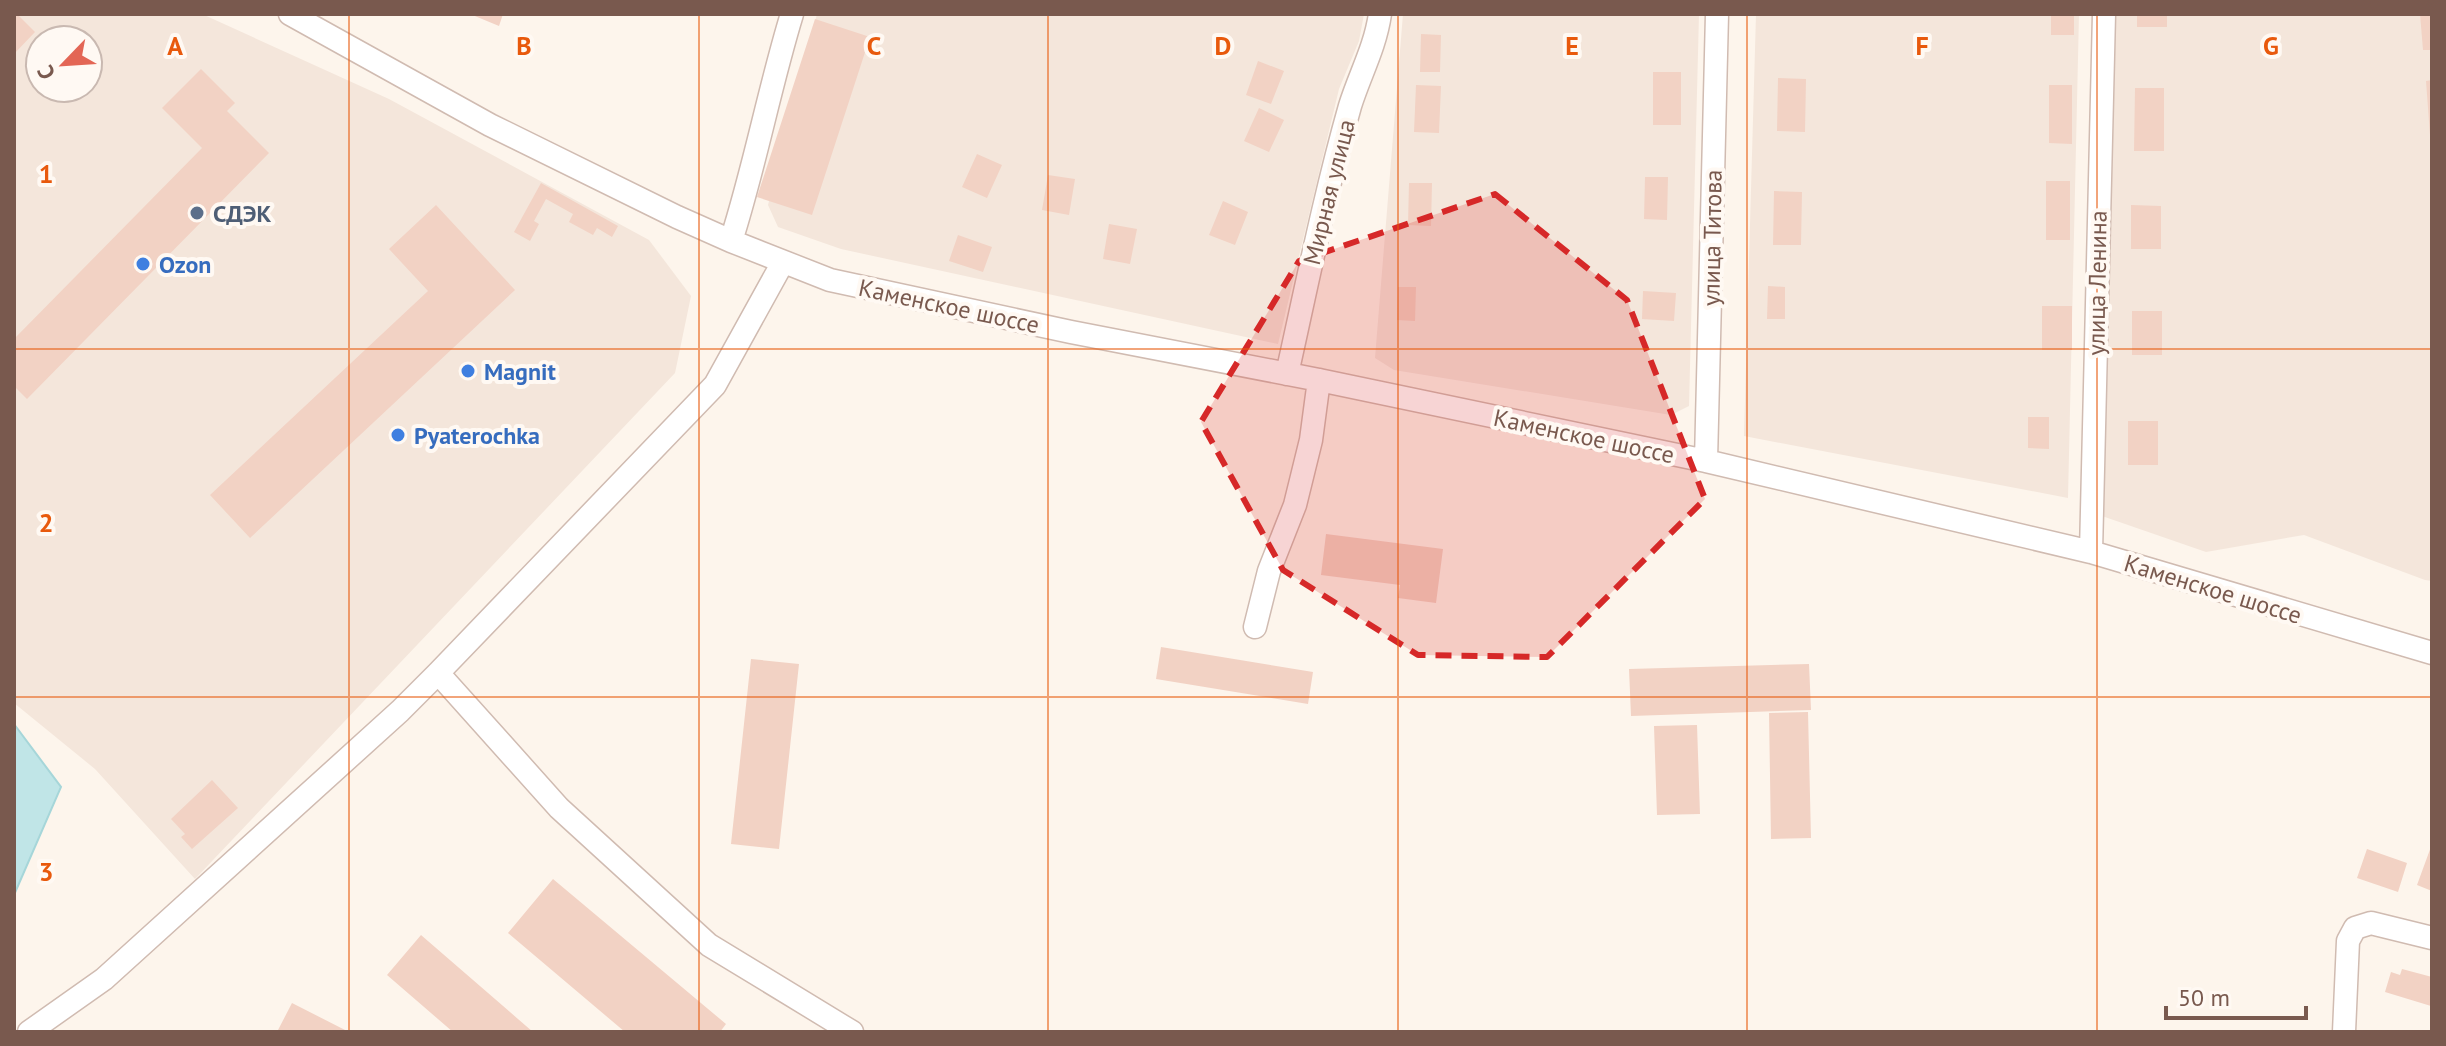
<svg xmlns="http://www.w3.org/2000/svg" width="2446" height="1046" viewBox="0 0 2446 1046" font-family="'PT Sans',sans-serif">
<rect width="100%" height="100%" fill="#fdf5ec"/>
<path fill="#f4e6db" fill-rule="evenodd" d="M14,14H202L389,99L649,240L691,296L675,373L195,879L95,769L14,703ZM40,40H88V88H40Z
M817,14H1364L1359,41L1339,89L1278,344L841,249L778,227L768,205Z
M1403,14H1699L1689,406L1671,415L1394,370L1375,358Z
M1756,14H2079L2068,498L1744,436Z
M2113,14H2432V581L2425,580L2304,535L2206,552L2102,516Z"/>
<path fill="#c0e5e7" stroke="#a6d6d9" stroke-width="2" d="M14,724L61,787L14,895Z"/>
<path fill="#f2d2c4" d="M14,14H17L35,32L14,54Z
M470,14H503L499,26Z
M2051,14H2074V35H2051Z
M2137,14H2167V27H2137Z
M2420,14H2432V50H2423Z
M815,19L870,37L812,215L757,197Z
M1421,34L1441,35L1440,72H1420Z
M1258,61L1284,71L1271,104L1246,95Z
M201,69L235,103L227,111L269,153L27,399L14,386V339L202,148L162,108Z
M1653,72H1681V125H1653Z
M1778,78L1806,79L1805,132L1777,131Z
M2432,80V135H2430L2426,81Z
M1416,85L1441,86L1439,133L1414,132Z
M2049,85H2072V144L2049,143Z
M2135,88H2164V151H2134Z
M1259,108L1284,120L1269,152L1244,141Z
M977,154L1002,165L987,198L962,187Z
M1048,175L1075,179L1069,215L1042,210Z
M1645,177H1668L1667,220L1644,219Z
M2046,181H2070V240H2046Z
M541,183L618,226L612,237L597,228L593,235L569,222L573,214L546,199L534,221L539,224L530,241L514,232Z
M1409,183H1432L1431,226L1408,225Z
M1774,191L1802,192L1801,245H1773Z
M1223,201L1248,212L1235,245L1209,235Z
M436,205L515,290L250,538L210,495L428,291L389,249Z
M2131,205L2161,206V249H2131Z
M1109,224L1137,229L1130,264L1103,259Z
M958,235L992,247L983,272L949,261Z
M1768,286L1785,287V319H1767Z
M1398,287H1416L1415,321L1397,320Z
M1643,291L1676,293L1674,321L1642,319Z
M2042,306H2072V350H2042Z
M2132,311H2162V355H2132Z
M2028,417H2049V449L2028,448Z
M2128,421H2158V465H2128Z
M1326,534L1443,549L1436,603L1398,598L1400,585L1321,575Z
M1161,647L1313,672L1308,704L1156,679Z
M751,659L799,664L779,849L731,844Z
M1809,664L1811,710L1631,716L1629,669Z
M1808,712L1811,838L1771,839L1769,713Z
M1697,725L1700,814L1657,815L1654,726Z
M212,780L238,808L192,849L181,837L185,834L171,819Z
M2432,844V891L2417,885Z
M2367,849L2407,863L2398,892L2357,878Z
M553,879L726,1024L720,1032H625L508,933Z
M421,935L533,1032H453L387,975Z
M2402,969L2432,977L2431,1006L2385,992L2391,972L2400,975Z
M292,1003L349,1032H277Z"/>
<g fill="none" stroke-linecap="round" stroke-linejoin="round">
<g stroke="#d0bbb1" stroke-width="25">
<path id="minor" d="M290,14L490,125L677,217L731,241L830,280L1071,332L1319,380L1706,461L2091,552L2432,653
M731,241C755,166 769,89 792,14
M1287,374C1307,284 1325,194 1350,106C1360,74 1375,48 1380,14
M1706,461L1717,14
M2091,552L2104,14
M1255,627L1269,571L1295,505L1311,440L1319,380
M438,673L559,808L709,945L852,1032
M29,1032L104,979L400,711L438,673L715,385L783,262
M2344,1032L2348,941L2355,928L2371,923L2432,938"/>
</g>
<use href="#minor" stroke="#fff" stroke-width="22"/>
</g>
<path fill="#d62828" fill-opacity="0.2" stroke="#d62828" stroke-width="6" stroke-dasharray="16 10" stroke-linejoin="round" d="M1495,194L1627,300L1705,499L1547,657L1418,655L1283,570L1201,422L1299,261Z"/>
<path fill="none" stroke="#e8590c" stroke-width="2" stroke-opacity="0.55" d="M349,14V1032M699,14V1032M1048,14V1032M1398,14V1032M1747,14V1032M2097,14V1032M14,349H2432M14,697H2432"/>
<circle fill="#5c6f8a" stroke="#fff9f3" stroke-width="3" cx="197" cy="213" r="8"/>
<g fill="#3f7fe0" stroke="#fff9f3" stroke-width="3">
<circle cx="143" cy="264" r="8"/>
<circle cx="468" cy="371" r="8"/>
<circle cx="398" cy="435" r="8"/>
</g>
<g text-anchor="middle" dominant-baseline="central" stroke-width="8" stroke-linejoin="round" paint-order="stroke">
<g font-size="24" fill="#79594e" stroke="#fff9f3">
<text transform="translate(1329 192) rotate(-76)">Мирная улица</text>
<text transform="translate(1712 238) rotate(-89)">улица Титова</text>
<text transform="translate(2097 283) rotate(-89)">улица Ленина</text>
<text transform="translate(949 306) rotate(12)">Каменское шоссе</text>
<text transform="translate(1584 436) rotate(12)">Каменское шоссе</text>
<text transform="translate(2213 589) rotate(17)">Каменское шоссе</text>
</g>
<g font-size="24" font-weight="bold" fill="#4e5e75" stroke="#fff9f3" text-anchor="start">
<text x="213" y="213">СДЭК</text>
</g>
<g font-size="24" font-weight="bold" fill="#366cbe" stroke="#fff9f3" text-anchor="start">
<text x="159" y="264">Ozon</text>
<text x="484" y="371">Magnit</text>
<text x="414" y="435">Pyaterochka</text>
</g>
</g>
<g font-size="26" text-anchor="middle" font-weight="bold" fill="#e8590c" stroke="#fff9f3" stroke-width="8" stroke-linejoin="round" paint-order="stroke">
<text x="175" y="55">A</text>
<text x="524" y="55">B</text>
<text x="874" y="55">C</text>
<text x="1223" y="55">D</text>
<text x="1572" y="55">E</text>
<text x="1922" y="55">F</text>
<text x="2271" y="55">G</text>
<text x="46" y="183">1</text>
<text x="46" y="532">2</text>
<text x="46" y="881">3</text>
</g>
<rect width="2446" height="1046" fill="none" stroke="#79594e" stroke-width="32"/>
<g transform="translate(64 64) rotate(245)"><circle r="38" fill="#fff9f3" stroke="#c9b9b1" stroke-width="2"/>
<path d="M0-6L14 30L0 20L-14 30Z" fill="#e36655"/>
<text y="-12" font-size="22" font-weight="bold" text-anchor="middle" fill="#79594e">С</text>
</g>
<path d="M2166 1006v12h140v-12" fill="none" stroke="#79594e" stroke-width="4"/>
<text x="2178" y="1006" font-size="24" fill="#79594e" stroke="#fff9f3" stroke-width="6" paint-order="stroke">50 m</text>
</svg>
